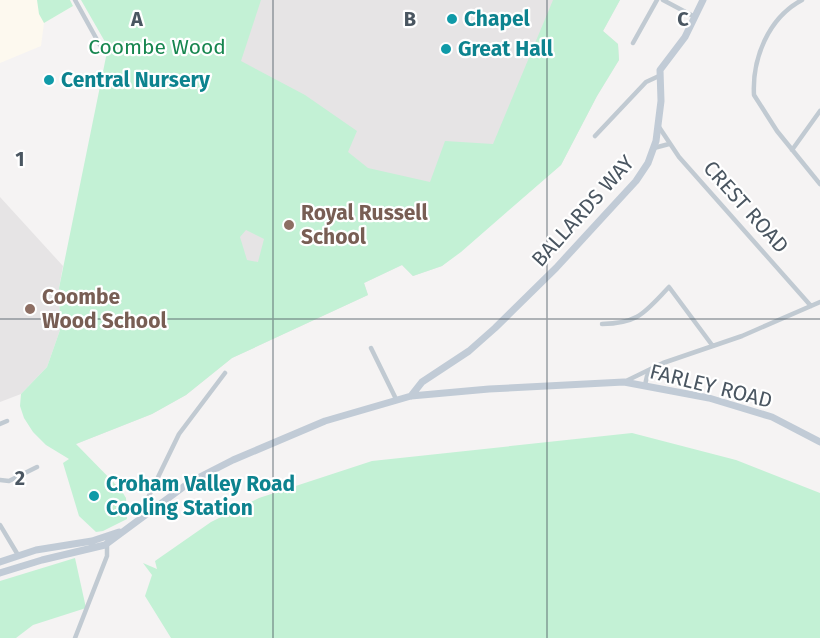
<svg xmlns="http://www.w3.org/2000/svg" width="820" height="638" viewBox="0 0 820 638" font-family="'Fira Sans',sans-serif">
<rect width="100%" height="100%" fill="#f5f3f3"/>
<path fill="#fdf9ef" d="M0,0H70L73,6L44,23L41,46L0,63Z"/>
<path fill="#e6e4e5" d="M223,0H620L603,31L618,44L619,60L597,96L561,165L442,266L413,276L402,265L364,283L368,295L232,358L186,395L152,414L76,444Z
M0,197L63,266L59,288L60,330L47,367L21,394L0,402Z"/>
<path fill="#c3f1d5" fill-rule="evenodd" d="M37,0H70L73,6L44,23L39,14Z
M81,0H261L241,61L305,95L357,131L348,152L368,168L430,182L445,141L493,144L553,0H620L603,31L618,44L619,60L597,96L561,165L461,252L442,266L413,276L402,265L364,283L368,295L232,358L186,395L152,414L76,444L121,490L126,498L127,519L103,531L96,532L79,516L63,463L69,459L46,445L33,432L24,418L20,406L21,394L47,367L60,330L59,288L108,47ZM246,230L264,239L258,262L247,260L240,237Z
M632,433L736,460L820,493V638H171L145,596L152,575L143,563L157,569L155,561L211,522L259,498L372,461Z
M75,558L86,608L33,625L16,638H0V581Z"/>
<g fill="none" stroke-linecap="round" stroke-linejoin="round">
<path stroke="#c1cad2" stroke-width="4.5" d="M75,0L101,47
M663,0L695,17
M802,0C768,18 752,59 754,95L777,131L820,184
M633,43L657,0
M659,127L679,157L811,306
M595,136L646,82L659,76
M654,148L669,144
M792,150L820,111
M602,324C639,323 644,313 669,287L712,345
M371,348L396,399
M624,382L663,363L742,336L820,302
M645,385L647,376L652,370
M0,424L7,421
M0,480L9,481L37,467
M142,517L143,508L179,434L225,373
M0,525L18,555
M75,638L107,556V542"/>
<path stroke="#c1cbd6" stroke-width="7" d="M411,396L422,382L469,351L495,328L556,268L636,181L648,163L656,141L661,101L660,70L685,37L703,0
M0,562L36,550L92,541L119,532
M0,573L42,560L105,545L190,482L233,460L325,421L411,396L489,389L624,382L709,398L772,417L820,442"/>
</g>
<path fill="none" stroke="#4a5661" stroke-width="1.5" stroke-opacity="0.55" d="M273,0V638M547,0V638M0,319H820"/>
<g fill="#0f9aa8" stroke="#fff" stroke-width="2">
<circle cx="452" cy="19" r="6"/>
<circle cx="446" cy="49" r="6"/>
<circle cx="49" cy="80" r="6"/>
<circle cx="94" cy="496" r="6"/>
</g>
<g fill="#8d6e63" stroke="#fff" stroke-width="2">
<circle cx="289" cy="225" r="6"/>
<circle cx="30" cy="309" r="6"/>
</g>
<g text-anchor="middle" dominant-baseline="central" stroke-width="4.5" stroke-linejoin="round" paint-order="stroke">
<g font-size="21" font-weight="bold" fill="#0d838f" stroke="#fff" text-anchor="start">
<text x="464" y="19">Chapel</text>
<text x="458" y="49">Great Hall</text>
<text x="61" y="80">Central Nursery</text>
<text x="106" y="484">Croham Valley Road<tspan x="106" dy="24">Cooling Station</tspan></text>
</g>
<g font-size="21" fill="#17864f" stroke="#fff">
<text x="157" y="47">Coombe Wood</text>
</g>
<g font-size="21" fill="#4a5661" stroke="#fff">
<text transform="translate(746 207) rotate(48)">CREST ROAD</text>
<text transform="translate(583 211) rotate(-48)">BALLARDS WAY</text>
<text transform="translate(711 386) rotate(14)">FARLEY ROAD</text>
</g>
<g font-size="21" font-weight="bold" fill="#785e54" stroke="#fff" text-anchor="start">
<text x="301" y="213">Royal Russell<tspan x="301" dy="24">School</tspan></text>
<text x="42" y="297">Coombe<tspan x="42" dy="24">Wood School</tspan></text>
</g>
</g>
<g font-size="20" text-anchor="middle" font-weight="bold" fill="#4a5661" stroke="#fff" stroke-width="4.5" stroke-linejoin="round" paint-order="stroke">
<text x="137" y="26">A</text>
<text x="410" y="26">B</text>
<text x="683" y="26">C</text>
<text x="20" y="166">1</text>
<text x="20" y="485">2</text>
</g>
</svg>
